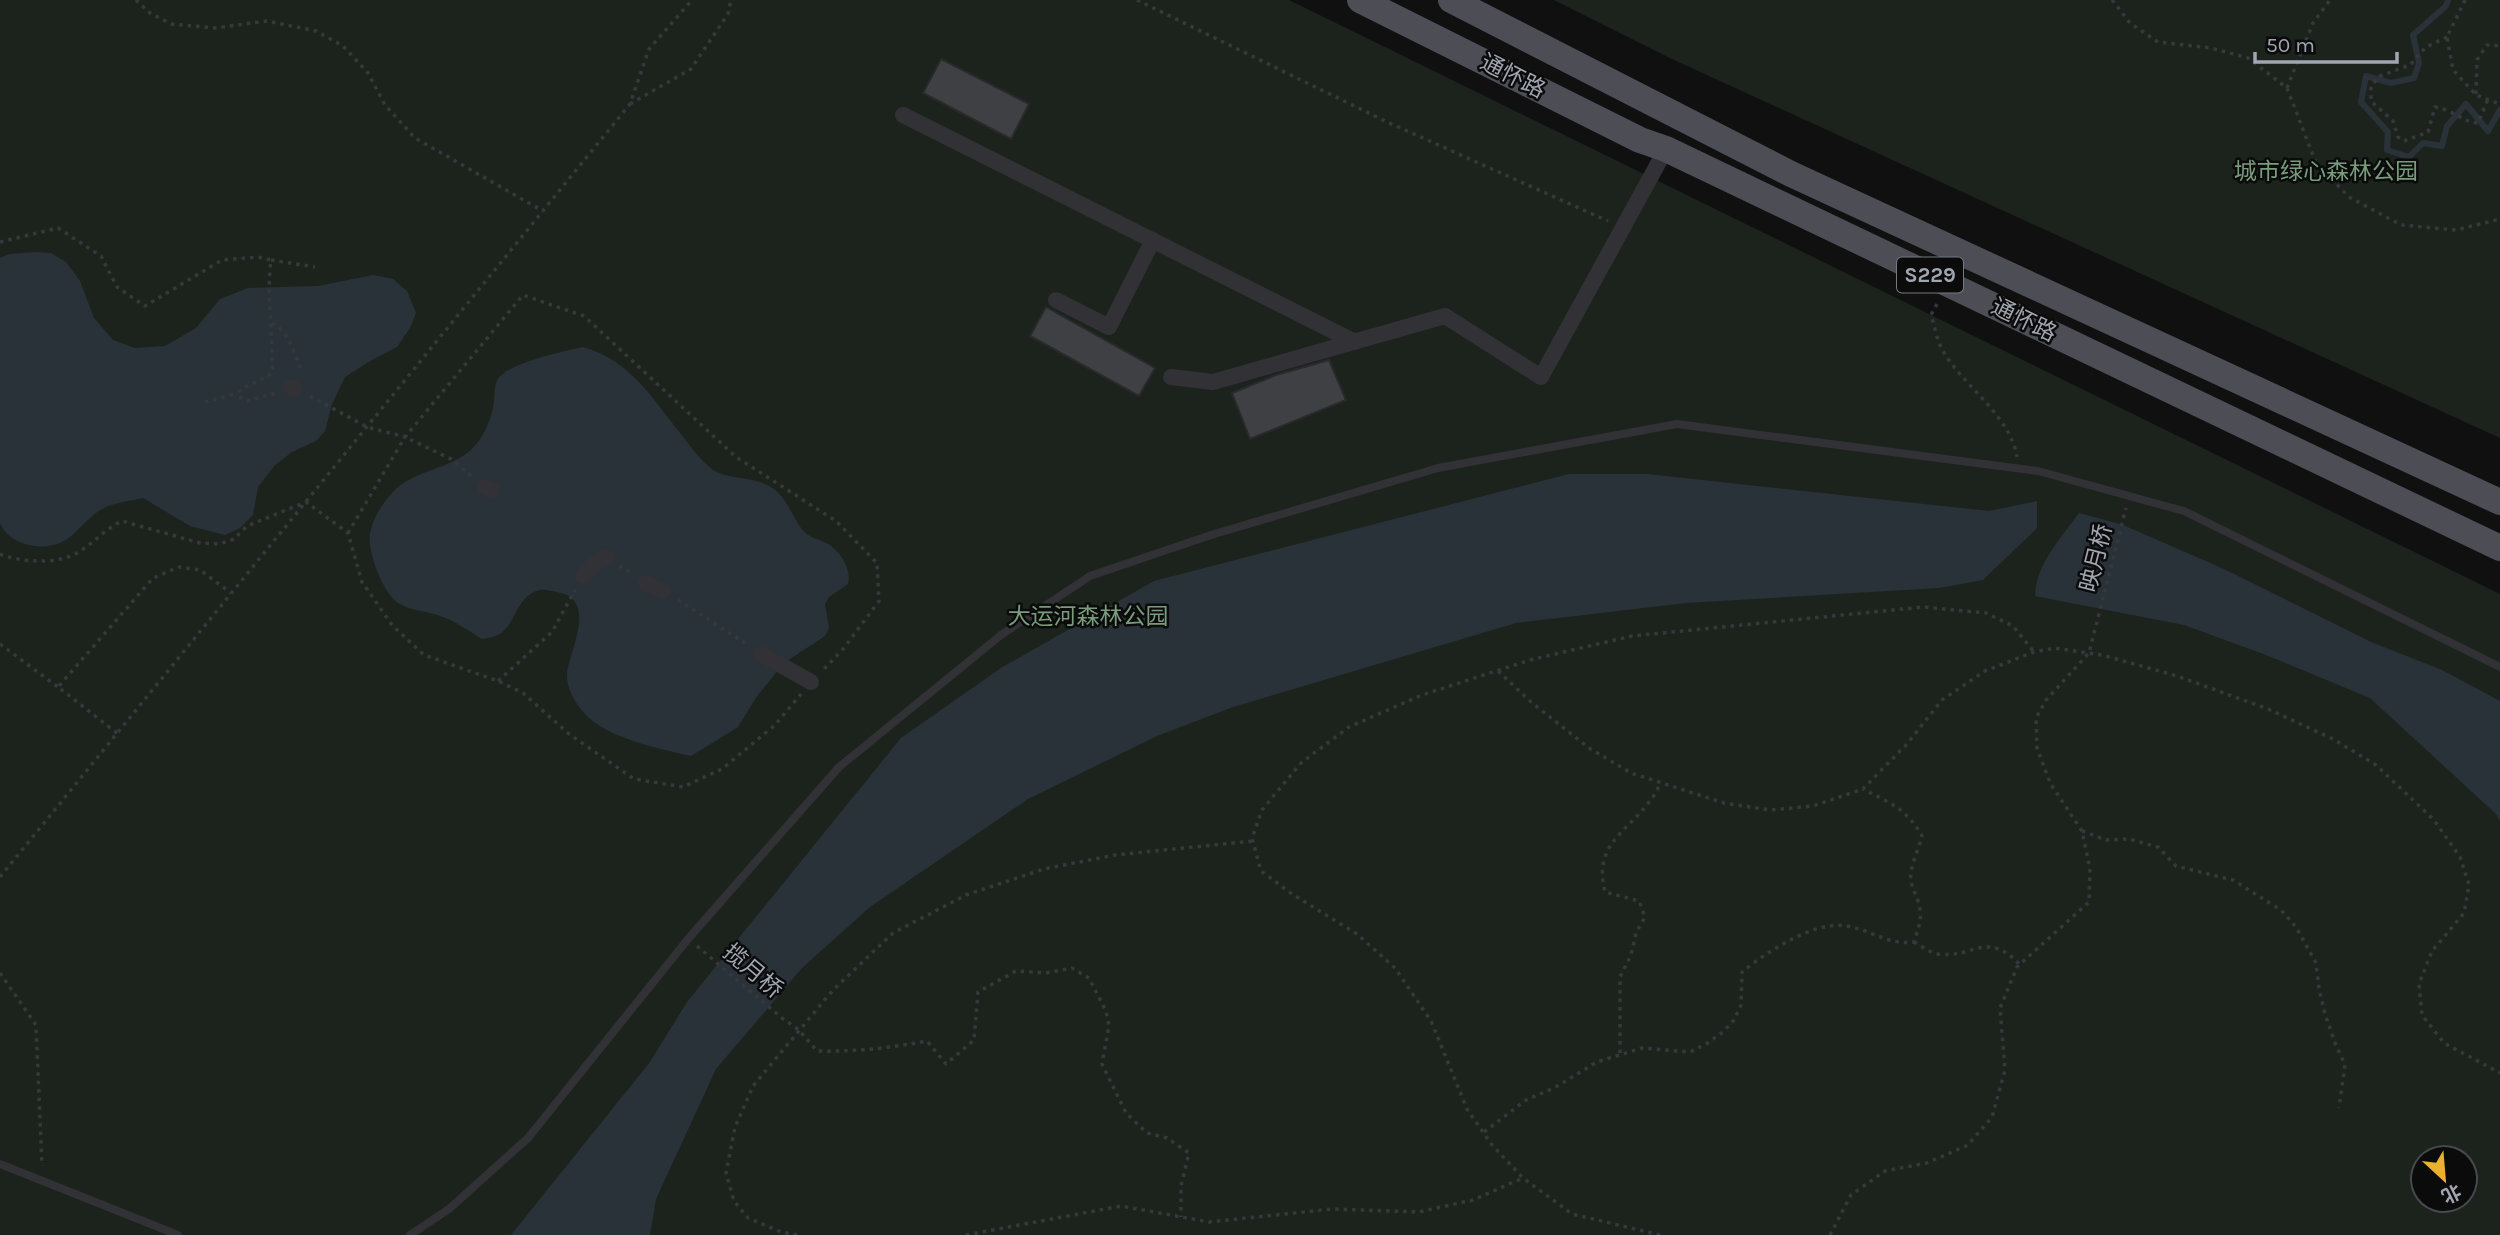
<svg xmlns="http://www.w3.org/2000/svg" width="2500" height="1235" viewBox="0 0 2500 1235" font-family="Karla,'Noto Sans SC',sans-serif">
<rect width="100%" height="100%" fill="#101011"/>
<path fill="#1c231d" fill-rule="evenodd" d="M0,0H1289L2500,594V1235H0ZM2423,1158H2465V1200H2423Z
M1554,0H2500V438L1672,59Z"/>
<path fill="#2a3239" d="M35,252L51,253L66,262L80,281L94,318L113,340L135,348L165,346L196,328L220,299L248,288L318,286L373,275L393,279L407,291L416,313L410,328L397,347L372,360L345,377L332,404L325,431L316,441L292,452L275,465L258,487L253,515L240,528L225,535L190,526L143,498C131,501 117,502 106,507C88,515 78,534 62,542C42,552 9,545 0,523V258L10,254Z
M583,347C630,360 652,398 681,434C690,446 701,461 713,470C729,480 751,476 769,486C786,495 791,514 801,528C809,539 818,538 828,544C841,552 852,570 848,584L829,597L825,604L829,628L825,636L784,663L757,696L738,727L691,756C660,749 606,738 584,713C575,703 566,687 567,674C569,652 597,602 561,593C555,592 546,589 540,590C515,596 518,623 498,635C493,637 487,638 482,639C469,631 455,621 440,616C427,611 412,611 400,604C383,595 367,551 370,533C373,517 385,499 397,488C417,470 450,469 472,449C484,437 492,418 494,402C495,395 494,387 497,381C503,364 565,351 583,347Z
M1569,474H1647L1989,511L2037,501V528L1983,580L1939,588L1686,603L1516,623L1233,707L1157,736L1028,799L870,907L802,968L716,1069L656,1199L650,1235H511L650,1062L687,1002L901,738L1001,668L1154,581Z
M2079,513L2123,525L2224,569L2371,642L2442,670L2500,701V821L2496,814L2370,698L2266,655L2184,625L2035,596C2036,564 2061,538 2079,513Z"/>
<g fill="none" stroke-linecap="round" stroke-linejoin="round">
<path stroke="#2a3239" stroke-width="6" d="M2448,0L2446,6L2413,35L2419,63L2414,78L2391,83L2366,76L2361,102L2388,132L2387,150L2409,157L2423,143L2442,146L2447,126L2466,104L2488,131L2500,110"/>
</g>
<path fill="#3f4044" stroke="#2a2a2d" stroke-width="2" d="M941,59L1029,104L1011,139L923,93Z
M1046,307L1155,368L1139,396L1030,336Z
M1329,360L1346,400L1250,439L1232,393L1276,375Z"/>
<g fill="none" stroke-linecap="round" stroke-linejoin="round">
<path stroke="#37383d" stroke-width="3.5" stroke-dasharray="3.5 5" stroke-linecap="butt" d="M136,0L150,13L171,24L215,28L267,21L316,31L343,46L368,73L385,105L415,138L543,211
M1137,0L1385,121L1608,221
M2112,0L2130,23L2158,42L2211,48L2248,58L2287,88L2316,163L2349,197L2401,225L2456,230L2500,219
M2465,0L2447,37L2453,70L2476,95L2500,104
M2447,37L2426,47L2410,65L2380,76L2371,86V101L2393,121L2398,137L2404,141L2428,132L2435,107C2453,110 2465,123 2478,123L2488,99
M2287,88L2313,23L2330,0
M2476,94L2477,60L2487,45L2500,46
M630,104L691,69L728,14L731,0
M0,242L58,228L101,256L117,287L145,306L222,260L258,257L271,260C266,297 274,335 272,373C260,383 248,382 238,393L239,397L247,401L276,393
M271,260L315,267
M1937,304L1931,315C1935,327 1937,341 1943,351C1964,387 2010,415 2017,457
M272,323C288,331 294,352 300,367L298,373
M310,396L367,427L405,437L348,533
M205,402L238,393
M471,476L451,459L405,437L523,295L584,316L736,457L836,521L877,563L879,601L844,648L823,670
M0,554C20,562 57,565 77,553C93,544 105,529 122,521L200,543L220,544L234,539L247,526L306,502L348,533L362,582L392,625L424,655L498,681L523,693L569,734L634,779L683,787L722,769L775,725L801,694
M619,566L634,575
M678,600L748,645
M0,644L58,687
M1498,671L1531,702L1589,748L1631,773L1724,803L1770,810L1813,806L1863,789L1906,745L1942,700L1985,671L2034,652L2055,648L2102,655L2177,676L2268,709L2333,739L2376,765L2434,820L2460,857L2469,885L2464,913L2432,951L2419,984L2422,1015L2444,1043L2500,1073
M498,681L552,632L575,590
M117,733L58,687L153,578L179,567L200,570L231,593
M2082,831L2106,840L2129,839L2158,847L2176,866L2233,880L2281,910L2296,927L2316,963L2319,989L2325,1014L2335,1043L2345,1065L2339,1108
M0,877L630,104L649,49L692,0
M1914,942C1921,946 1930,953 1938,954C1974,959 1986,929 2020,965
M697,946L782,1018L799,1030L817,1051C855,1052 890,1048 927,1041L946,1064L974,1040L978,992L1016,971L1046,973L1072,968L1089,978L1106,1011L1109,1026L1102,1064L1126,1113L1147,1133L1167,1138L1189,1153L1181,1186V1217
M0,973L36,1025L42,1166
M1620,1053V977L1631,955L1636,933L1645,917L1639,901L1605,892C1593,845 1625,834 1649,802C1654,797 1657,789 1661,783
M1484,1132L1526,1100L1554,1088L1597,1062L1642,1048L1690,1052L1706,1044L1723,1032L1734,1020L1741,1005L1742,972C1765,953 1815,920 1846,926C1869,929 1890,946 1914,942C1917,931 1922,921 1920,910C1919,897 1909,887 1911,873C1912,863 1919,848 1922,836C1907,809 1890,803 1863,789
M797,1235L781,1232L748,1218L734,1201L726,1173L735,1127L753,1086L833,990L893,933L966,895L1044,869L1115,855L1253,841
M966,1235L1121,1206L1209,1222L1332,1209L1419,1212L1473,1200L1523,1178
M1660,1235L1572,1214L1523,1178L1492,1145L1467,1109L1431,1021L1395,968L1357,934L1292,894L1261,871L1252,838L1262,810L1301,763L1349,727L1422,695L1530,660L1632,636L1923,607L1986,613L2013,626L2034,652
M1830,1235L1851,1195L1885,1171L1927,1163L1968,1145L1992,1117L2005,1070L2000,1008L2017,967L2089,902L2090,869L2082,831L2050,783L2037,748L2036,718L2046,700L2089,653L2126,508"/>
<path stroke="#313136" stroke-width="8" d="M0,1164L178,1235
M410,1235L449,1209L528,1138L688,939L839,767L1001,635L1090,576L1211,535L1438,468L1677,424L2038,471L2184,511L2500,667"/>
<path stroke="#313136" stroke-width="16" d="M903,115L1355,342
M1056,300L1109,327L1153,240
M1171,377L1213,382L1445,316L1541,377L1666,149
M291,387L294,389
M485,487L492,490
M583,576L592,566L606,557
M646,583L663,591
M761,654L811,682"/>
<path stroke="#4d4e55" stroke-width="26" d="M1360,0L1640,140L1666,149L2500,548
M1451,0L1791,174L2500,502"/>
</g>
<g text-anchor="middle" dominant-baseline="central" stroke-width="5" stroke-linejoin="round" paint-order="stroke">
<rect fill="#0b0b0c" stroke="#747880" stroke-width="2" x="1897" y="257.5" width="66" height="35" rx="5"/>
<g font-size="21" font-weight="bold" fill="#a1a6b1">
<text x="1930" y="275">S229</text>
</g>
<g font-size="23" fill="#a1a6b1" stroke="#0b0b0c">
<text transform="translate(1513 76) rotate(27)">通怀路</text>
<text transform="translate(2024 320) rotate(26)">通怀路</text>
<text transform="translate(2096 558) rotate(-76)">映月桥</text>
<text transform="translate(753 971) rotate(40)">揽月桥</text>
</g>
<g font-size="23" fill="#799c7c" stroke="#0b0b0c">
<text x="2326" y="171">城市绿心森林公园</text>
<text x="1088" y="616">大运河森林公园</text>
</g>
</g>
<g transform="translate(2444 1179) rotate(154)"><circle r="33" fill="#0b0b0c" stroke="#47494e" stroke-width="2"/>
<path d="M0-5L12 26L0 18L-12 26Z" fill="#eab12f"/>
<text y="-10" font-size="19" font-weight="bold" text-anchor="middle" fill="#a1a6b1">北</text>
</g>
<path d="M2255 52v10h142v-10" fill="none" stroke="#a1a6b1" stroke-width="3.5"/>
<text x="2266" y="52" font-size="21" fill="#a1a6b1" stroke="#0b0b0c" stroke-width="5" paint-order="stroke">50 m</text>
</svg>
